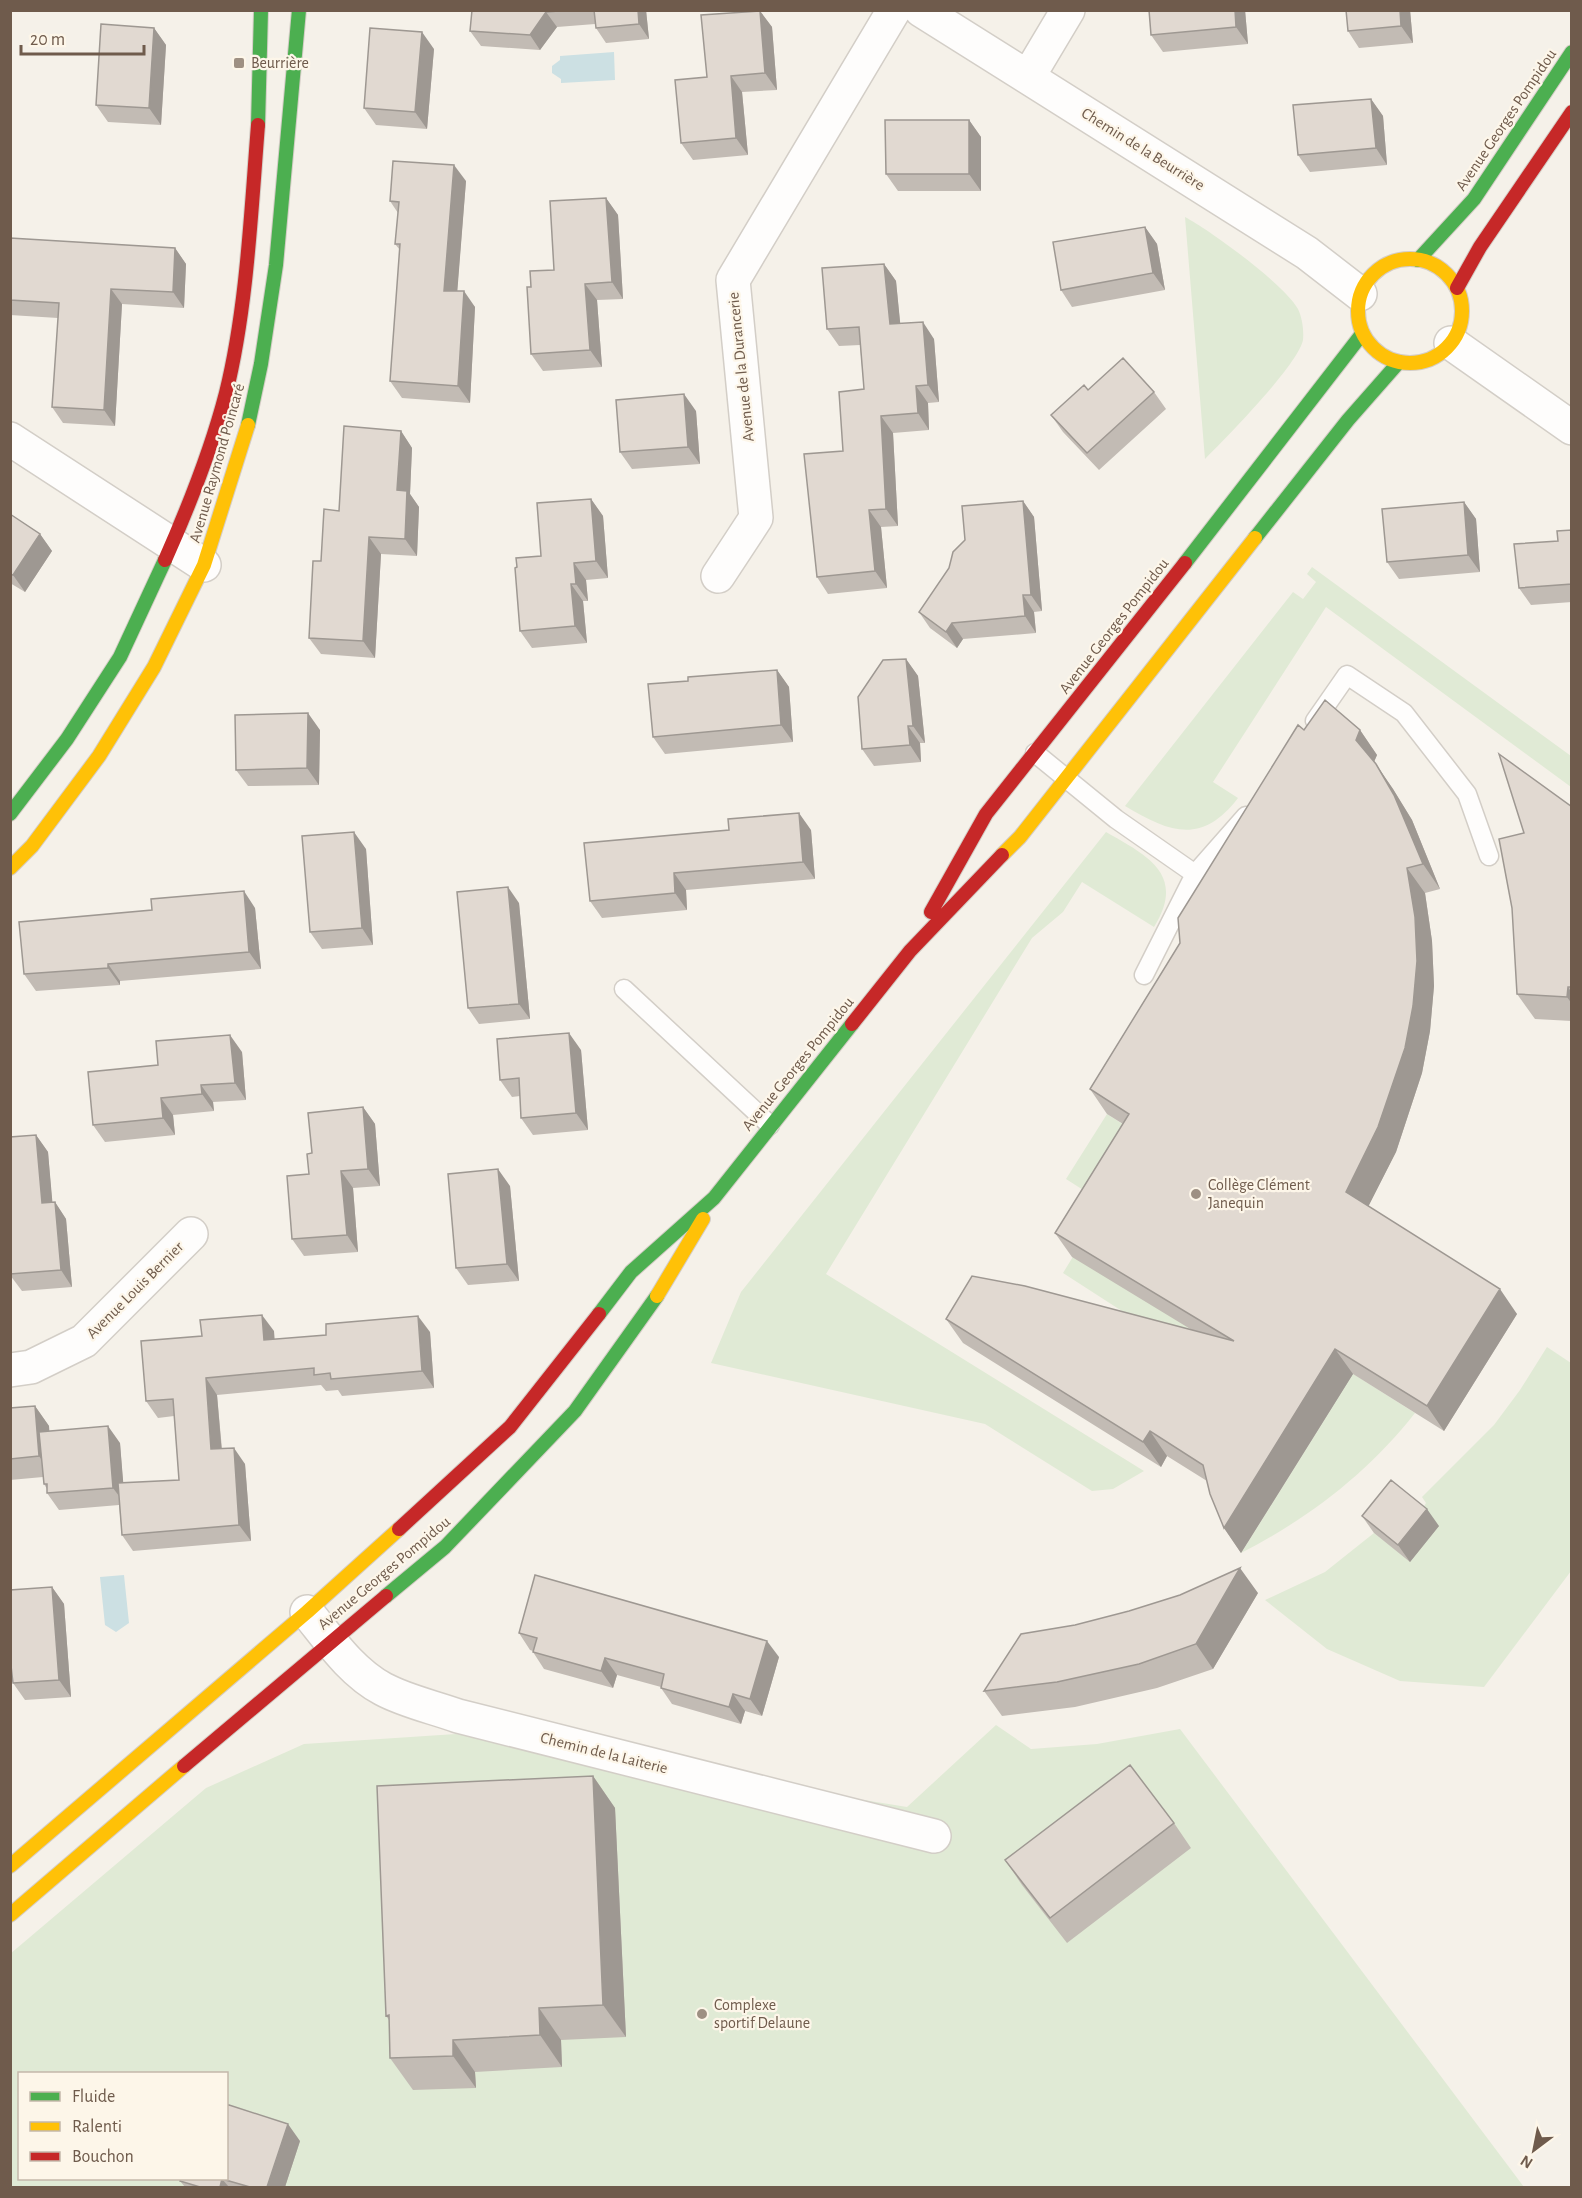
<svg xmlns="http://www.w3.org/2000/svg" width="1582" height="2198" viewBox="0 0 1582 2198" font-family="'Alegreya Sans',sans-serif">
<rect width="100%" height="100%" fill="#f5f1e9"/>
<path fill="#e0ead5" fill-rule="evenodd" d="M1185,217C1211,231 1284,284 1298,309C1302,317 1304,330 1303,340C1298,365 1225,439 1205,459Z
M1312,567L1571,756V787L1326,607L1213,782L1238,798C1202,845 1170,833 1125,806L1293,592L1303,599L1316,582L1307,574Z
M1106,832C1146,855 1187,874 1154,927L1082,882L1063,912L1032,938L826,1274L1144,1471L1113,1489L1092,1491L985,1424L711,1363L741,1292Z
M1107,1114L1146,1139L1105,1204L1066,1179Z
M1074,1255L1231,1353L1218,1373L1063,1273Z
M1547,1347L1571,1363V1571L1484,1687L1400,1681L1327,1649L1265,1600L1325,1572L1374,1533L1410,1561L1421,1511L1426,1503L1422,1497L1494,1425L1520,1390Z
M1328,1358L1415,1413C1368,1473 1309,1518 1241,1553L1329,1412Z
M996,1725L1031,1749L1097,1744L1180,1729L1524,2187H11L10,1954L206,1788L304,1744L456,1734L907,1807ZM20,2074H226V2178H20Z"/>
<path fill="#cce0e3" d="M614,52L615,80L561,83V79L552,73V66L560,60V56Z
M124,1575L129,1623L116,1632L105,1625L100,1577Z"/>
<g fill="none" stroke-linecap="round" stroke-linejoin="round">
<g stroke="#d3cec7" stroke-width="21">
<path id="lane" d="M1315,721L1347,675L1404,713L1467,794L1489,856
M1035,753L1116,819L1195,874
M1144,975L1195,874L1246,816
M624,989L770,1125"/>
</g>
<g stroke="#d3cec7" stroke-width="36">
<path id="street" d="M921,10L1307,253L1360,294
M1028,77L1068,10
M1451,343L1572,428
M10,439L204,565
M718,576L756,518L733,280L894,10
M10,1370L31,1367L84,1341L191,1234
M307,1612C329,1639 351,1672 383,1689C405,1701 433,1707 458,1716L934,1836"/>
</g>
<g stroke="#d4cdc6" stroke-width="16">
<path id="fast" d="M258,125L261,10
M1418,260L1474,199L1572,52
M248,425L261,364L276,265L299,10
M1255,538L1348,420L1399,362
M1185,563L1362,334
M10,814L67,739L120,657L165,560
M599,1314L631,1272L714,1198L852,1024
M386,1596L445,1547L575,1411L657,1296"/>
</g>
<g stroke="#d4cdc6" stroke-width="16">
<path id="slow" d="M1358 311a52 52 0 1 1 104 0a52 52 0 1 1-104 0Z
M1002,855L1020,837L1255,538
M10,868L32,846L99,756L154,667L204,565L248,425
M657,1296L703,1219
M10,1866L307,1612L399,1529
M10,1915L184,1766"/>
</g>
<g stroke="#d4cdc6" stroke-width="16">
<path id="jam" d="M1457,288L1480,247L1572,112
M165,560C189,506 211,451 226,393C247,308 251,212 258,125
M931,912L986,814L1185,563
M852,1024L910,951L1002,855
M399,1529L510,1427L599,1314
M184,1766L386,1596"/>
</g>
<use href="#lane" stroke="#fefdfc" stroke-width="18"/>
<use href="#street" stroke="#fefdfc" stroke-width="33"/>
<use href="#fast" stroke="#4caf50" stroke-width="14"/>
<use href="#slow" stroke="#ffc107" stroke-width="14"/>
<use href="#jam" stroke="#c62828" stroke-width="14"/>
</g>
<path fill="#c2bbb4" d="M472,10H646L649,39L606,43L596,28L595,24L557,27L540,50L481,46L470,31Z
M1149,10H1245L1248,44L1163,52L1151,35Z
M1410,10L1413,43L1359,48L1348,31Z
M760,11L772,27L777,90L742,92L748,155L693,160L681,143L707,77Z
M154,28L166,45L161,125L108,122L96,105Z
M434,49L427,129L376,125L364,108Z
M1371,99L1383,116L1387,165L1310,172L1298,155Z
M969,120L981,137V191H898L886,174Z
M466,181L457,291L475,307L470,403L402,398L390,381L400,250L395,244L398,213L390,201Z
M606,198L618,215L623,299L597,300L602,367L543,371L531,354V287L554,270Z
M1145,227L1157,244L1165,290L1072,307L1061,290Z
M10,238L175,248L186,264L184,308L122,304L115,426L63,423L52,407L58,318L10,315Z
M884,264L896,281L900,323L934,339L939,402L928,403L929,430L893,433L898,526L881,527L887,588L828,594L817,577L843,451L864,389L860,345L839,346L827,329Z
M1088,390L1154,392L1166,409L1099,470L1063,432L1051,415Z
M696,411L700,464L632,469L620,452Z
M401,431L412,448L410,494L419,507L417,556L381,554L375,658L321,654L309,638L321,561L339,511Z
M591,499L603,516L608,578L586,580L588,601H583L587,643L532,648L520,631L517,567L541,556Z
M1023,501L1034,517L1042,611L1034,612L1036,633L963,639L957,648L930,628L919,612Z
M1464,502L1476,519L1480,572L1399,579L1387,562Z
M10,514L40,534L52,551L25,592L10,583Z
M1572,530V602L1531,605L1519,588L1558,541Z
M906,659L918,676L925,743H920L921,762L874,766L862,749Z
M777,670L789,687L793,742L665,754L653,737L688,681Z
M320,730L319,785L248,786L236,770Z
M1304,730H1360L1377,755L1374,762L1393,789L1412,820L1440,889L1425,893L1432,941L1434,986L1430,1031L1422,1073L1396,1152L1368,1206L1517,1314L1444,1431L1353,1374L1241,1553L1224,1528L1207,1481L1167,1456L1161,1467L963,1343L946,1319L1192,1330L1072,1257L1055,1233L1123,1124L1107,1114L1090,1089L1180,943Z
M1572,807V1021L1535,1019L1517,994L1524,833Z
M811,830L815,879L686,890L687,910L602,918L590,901L584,843Z
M366,849L373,945L322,949L310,932Z
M519,903L530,1019L479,1024L468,1008Z
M255,908L261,969L120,981V985L36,991L24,974Z
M581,1050L588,1130L533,1135L521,1118L520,1096L512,1097L500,1080Z
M242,1052L246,1100L213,1102L214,1111L173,1115L175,1135L105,1142L93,1125L158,1065Z
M363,1107L375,1124L380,1186L353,1188L358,1252L304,1256L292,1239L309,1174L312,1153Z
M36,1135L48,1152L52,1202H55L66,1219L72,1287L22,1291L10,1275Z
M510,1186L519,1281L468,1285L456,1268Z
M274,1331V1339L430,1332L434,1388L342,1396L338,1390L326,1391L321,1385L217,1395L222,1449L245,1464L251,1541L133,1551L122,1535L119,1505L59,1510L47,1493V1489L44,1484L43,1477L10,1480V1408L35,1406L49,1426V1431L120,1443L123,1483L179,1480L174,1416L158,1418L146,1401Z
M1362,1516L1439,1526L1410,1562L1374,1533Z
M52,1587L64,1604L71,1697L25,1700L13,1683Z
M1258,1593L1213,1669L1157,1688L1075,1707L1002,1716L984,1691Z
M519,1633L779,1657L762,1716L745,1711L741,1724L672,1704L661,1688V1687L617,1675L613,1688L544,1669L533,1652V1651L530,1650Z
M593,1776L615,1808L626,2037L561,2040L562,2067L475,2072L476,2088L413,2090L390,2058L389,2020L386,2016Z
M1174,1823L1191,1848L1067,1943L1022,1885L1005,1860Z
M300,2141L285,2187H185L180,2181Z"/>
<path fill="#9e9892" d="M638,10H646L649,39L639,24Z
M1235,10H1245L1248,44L1236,27Z
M1400,10H1410L1413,43L1401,26Z
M760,11L772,27L777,90L765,73Z
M546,12L557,27L540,50L530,35Z
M154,28L166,45L161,125L149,108Z
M422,32L434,49L427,129L415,112Z
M731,76L742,92L748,155L736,138Z
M1371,99L1383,116L1387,165L1376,148Z
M969,120L981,137V191L969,174Z
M454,165L466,181L456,308L444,291Z
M606,198L618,215L623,299L612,282Z
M1145,227L1157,244L1165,290L1153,273Z
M175,248L186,264L184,308L173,292Z
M884,264L896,281L902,341L890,324Z
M585,284L597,300L602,367L590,350Z
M111,289L122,304L115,426L104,410Z
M464,291L475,307L470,403L458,386Z
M923,322L934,339L939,402L928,385Z
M916,386L928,403L929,430L918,413Z
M684,394L696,411L700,464L688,447Z
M881,416L893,433L898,526L886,509Z
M401,431L412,448L410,494L419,507L417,556L405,539L397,490Z
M591,499L603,516L608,578L596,561Z
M1023,501L1034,517L1042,611L1031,595Z
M1464,502L1476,519L1480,572L1468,555Z
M869,510L881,527L887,588L875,571Z
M40,534L52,551L25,592L13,575Z
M369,537L381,554L375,658L363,641Z
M574,563L586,580L588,601L576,584Z
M571,584L583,601L587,643L575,626Z
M1023,595L1034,612L1036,633L1025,616Z
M952,623L963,639L957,648L946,632Z
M906,659L918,676L925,743L913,726Z
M777,670L789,687L793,742L781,725Z
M308,713L320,730L319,785L307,768Z
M908,726L920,743L921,762L910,745Z
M1360,730L1377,755L1373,764L1356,740Z
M1376,764L1393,789L1412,820L1440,889L1423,864Z
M799,813L811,830L815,879L803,862Z
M354,832L366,849L373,945L362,928Z
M1407,868L1425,893L1432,941L1434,986L1430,1031L1422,1073L1396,1152L1363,1217L1346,1192Z
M674,873L686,890L687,910L675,893Z
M508,887L519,903L530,1019L519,1004Z
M244,891L255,908L261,969L249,952Z
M108,964L120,981V985L108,968Z
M1568,987L1572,993V1004L1567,997Z
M569,1033L581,1050L588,1130L576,1113Z
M230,1035L242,1052L246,1100L235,1083Z
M201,1085L213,1102L214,1111L202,1094Z
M161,1098L173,1115L175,1135L163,1118Z
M363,1107L375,1124L380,1186L368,1169Z
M36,1135L48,1152L54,1220L42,1203Z
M498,1169L510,1186L519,1281L507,1264Z
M341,1171L353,1188L358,1252L347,1235Z
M55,1202L66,1219L72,1287L61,1270Z
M1500,1289L1517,1314L1444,1431L1427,1406Z
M262,1315L274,1331L276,1357L264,1340Z
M418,1316L430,1332L434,1388L422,1371Z
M1335,1349L1353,1374L1241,1553L1224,1528Z
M206,1378L217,1395L223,1466L211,1449Z
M35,1406L49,1426L53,1476L39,1456Z
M108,1426L120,1443L125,1504L113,1488Z
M1150,1431L1167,1456L1161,1467L1143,1442Z
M234,1448L245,1464L251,1541L239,1525Z
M1427,1509L1439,1526L1410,1562L1398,1545Z
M1240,1568L1258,1593L1213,1669L1196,1644Z
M52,1587L64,1604L71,1697L59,1680Z
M767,1641L779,1657L762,1716L750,1699Z
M605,1658L617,1675L613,1688L601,1671Z
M733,1694L745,1711L741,1724L729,1707Z
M593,1776L615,1808L626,2037L603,2005Z
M539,2008L561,2040L562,2067L540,2035Z
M453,2040L475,2072L476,2088L453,2056Z
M288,2124L300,2141L285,2187H267Z
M222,2179L229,2187H220Z"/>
<path fill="#e1d9d1" stroke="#9e9892" stroke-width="1.5" d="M472,10H572L546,12L530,35L470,31Z
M594,10H638L639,24L596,28Z
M1149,10H1235L1236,27L1151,35Z
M1346,10H1400L1401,26L1348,31Z
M760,11L765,73L731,76L736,138L681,143L675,80L707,77L701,15Z
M101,24L154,28L149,108L96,105Z
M370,28L422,32L415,112L364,108Z
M1371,99L1376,148L1298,155L1293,105Z
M885,120H969V174H886Z
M393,161L454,165L444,291H464L458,386L390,381L400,244H395L399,202L390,201Z
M606,198L612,282L585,284L590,350L531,354L527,287H531L530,271L554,270L550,201Z
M1145,227L1153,273L1061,290L1053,242Z
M10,238L175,248L173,292L111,289L104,410L52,407L59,303L10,300Z
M884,264L890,324L923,322L928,385L916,386L918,413L881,416L886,509L869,510L875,571L817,577L804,454L843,451L839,392L864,389L859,327L827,329L822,268Z
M1123,358L1154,392L1087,453L1051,415L1084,385L1088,390Z
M684,394L688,447L620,452L616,400Z
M344,426L401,431L397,490L407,491L405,539L369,537L363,641L309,638L313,561H321L324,509L339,511Z
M591,499L596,561L574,563L576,584H571L575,626L520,631L515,568L517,567L516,558L541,556L537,503Z
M1023,501L1031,595H1023L1025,616L952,623L946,632L919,612L949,568L953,552L965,540L962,506Z
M1464,502L1468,555L1387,562L1382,509Z
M10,514L40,534L13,575L10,574Z
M1572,530V584L1519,588L1514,544L1558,541L1557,531Z
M906,659L913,726H908L910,745L862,749L858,697L883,660Z
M777,670L781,725L653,737L648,684L688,681V677Z
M1325,700L1360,730L1356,740L1376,764L1394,795L1423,864L1407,868L1415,917L1417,961L1413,1006L1405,1048L1378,1127L1346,1192L1500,1289L1427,1406L1335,1349L1224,1528L1210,1494L1203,1465L1150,1431L1143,1442L946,1319L972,1276L1025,1286L1234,1341L1055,1233L1129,1114L1090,1089L1180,943L1178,918L1298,725L1304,730Z
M308,713L307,768L236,770L235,715Z
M1499,754L1572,807V987H1568L1567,997L1517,994L1512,908L1499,839L1524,833Z
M799,813L803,862L674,873L675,893L590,901L584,843L729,830L728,819Z
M354,832L362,928L310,932L302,836Z
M508,887L519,1004L468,1008L457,892Z
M244,891L249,952L108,964V968L24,974L19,922L152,910L151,899Z
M569,1033L576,1113L521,1118L519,1078L500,1080L497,1039Z
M230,1035L235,1083L201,1085L202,1094L161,1098L163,1118L93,1125L88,1072L158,1065L156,1041Z
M363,1107L368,1169L341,1171L347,1235L292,1239L287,1176L309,1174L307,1154L312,1153L308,1113Z
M36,1135L42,1203L55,1202L61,1270L10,1274V1137Z
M498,1169L507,1264L456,1268L448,1174Z
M262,1315L264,1340L326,1335V1324L418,1316L422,1371L331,1379L330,1373L314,1375V1368L206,1378L211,1449L234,1448L239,1525L122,1535L118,1483L179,1480L173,1399L146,1401L141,1341L202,1336L200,1320Z
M35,1406L39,1456L10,1459V1408Z
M108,1426L113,1488L47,1493V1484H44L39,1432Z
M1391,1480L1427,1509L1398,1545L1362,1516Z
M1240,1568L1196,1644L1139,1664L1057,1682L984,1691L1021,1634L1075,1625L1129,1611L1180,1595Z
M535,1575L767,1641L750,1699L733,1694L729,1707L661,1688L664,1674L605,1658L601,1671L533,1652L537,1638L519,1633Z
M52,1587L59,1680L13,1683L10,1657V1590Z
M1130,1765L1174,1823L1050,1918L1005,1860Z
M593,1776L603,2005L539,2008L540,2035L453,2040V2056L390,2058L389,2015L386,2016L377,1786Z
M226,2104L288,2124L267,2187H250L222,2179L220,2187H200L180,2181L181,2178H226Z"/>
<g fill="#9e9083" stroke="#fdf6e9" stroke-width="2">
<rect x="233" y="57" width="12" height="12" rx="3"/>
<circle cx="1196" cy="1194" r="6"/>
<circle cx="702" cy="2014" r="6"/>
</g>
<g text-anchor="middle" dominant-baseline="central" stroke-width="4.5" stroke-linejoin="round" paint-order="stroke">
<g font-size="16" fill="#6f5b4c" stroke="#fdf6e9" text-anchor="start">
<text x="251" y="63">Beurrière</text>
<text x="1208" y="1185">Collège Clément<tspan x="1208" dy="18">Janequin</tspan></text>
<text x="714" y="2005">Complexe<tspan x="714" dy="18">sportif Delaune</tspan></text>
</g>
<g font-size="16" fill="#6f5b4c" stroke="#fdf6e9">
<text transform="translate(1506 120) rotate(-56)">Avenue Georges Pompidou</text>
<text transform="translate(1143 149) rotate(32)">Chemin de la Beurrière</text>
<text transform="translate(741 367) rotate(-96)">Avenue de la Durancerie</text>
<text transform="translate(217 463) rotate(-74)">Avenue Raymond Poincaré</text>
<text transform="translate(1114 626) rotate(-52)">Avenue Georges Pompidou</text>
<text transform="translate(798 1064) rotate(-51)">Avenue Georges Pompidou</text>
<text transform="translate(135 1290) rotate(-45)">Avenue Louis Bernier</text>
<text transform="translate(384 1573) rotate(-40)">Avenue Georges Pompidou</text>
<text transform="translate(604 1753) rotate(14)">Chemin de la Laiterie</text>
</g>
</g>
<rect width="1582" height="2198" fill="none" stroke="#6f5b4c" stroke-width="24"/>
<rect x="18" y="2072" width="210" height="108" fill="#fdf6e9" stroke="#c4b8aa" stroke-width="1.5"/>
<rect x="30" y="2092" width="30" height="9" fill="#4caf50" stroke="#c4b8aa" stroke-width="1.5"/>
<text x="72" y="2102" font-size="18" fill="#6f5b4c">Fluide</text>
<rect x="30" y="2122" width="30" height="9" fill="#ffc107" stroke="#c4b8aa" stroke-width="1.5"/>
<text x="72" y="2132" font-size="18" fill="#6f5b4c">Ralenti</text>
<rect x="30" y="2152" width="30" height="9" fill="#c62828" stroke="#c4b8aa" stroke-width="1.5"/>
<text x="72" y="2162" font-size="18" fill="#6f5b4c">Bouchon</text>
<g transform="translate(1534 2150) rotate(212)" stroke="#fdf6e9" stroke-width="4.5" paint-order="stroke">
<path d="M0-4.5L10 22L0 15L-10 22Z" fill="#6f5b4c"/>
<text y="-9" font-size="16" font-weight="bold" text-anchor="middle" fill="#6f5b4c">N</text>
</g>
<path d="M21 45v9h123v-9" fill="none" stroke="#6f5b4c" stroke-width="3"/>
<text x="30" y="45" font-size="18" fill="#6f5b4c" stroke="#fdf6e9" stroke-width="4.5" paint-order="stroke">20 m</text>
</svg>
